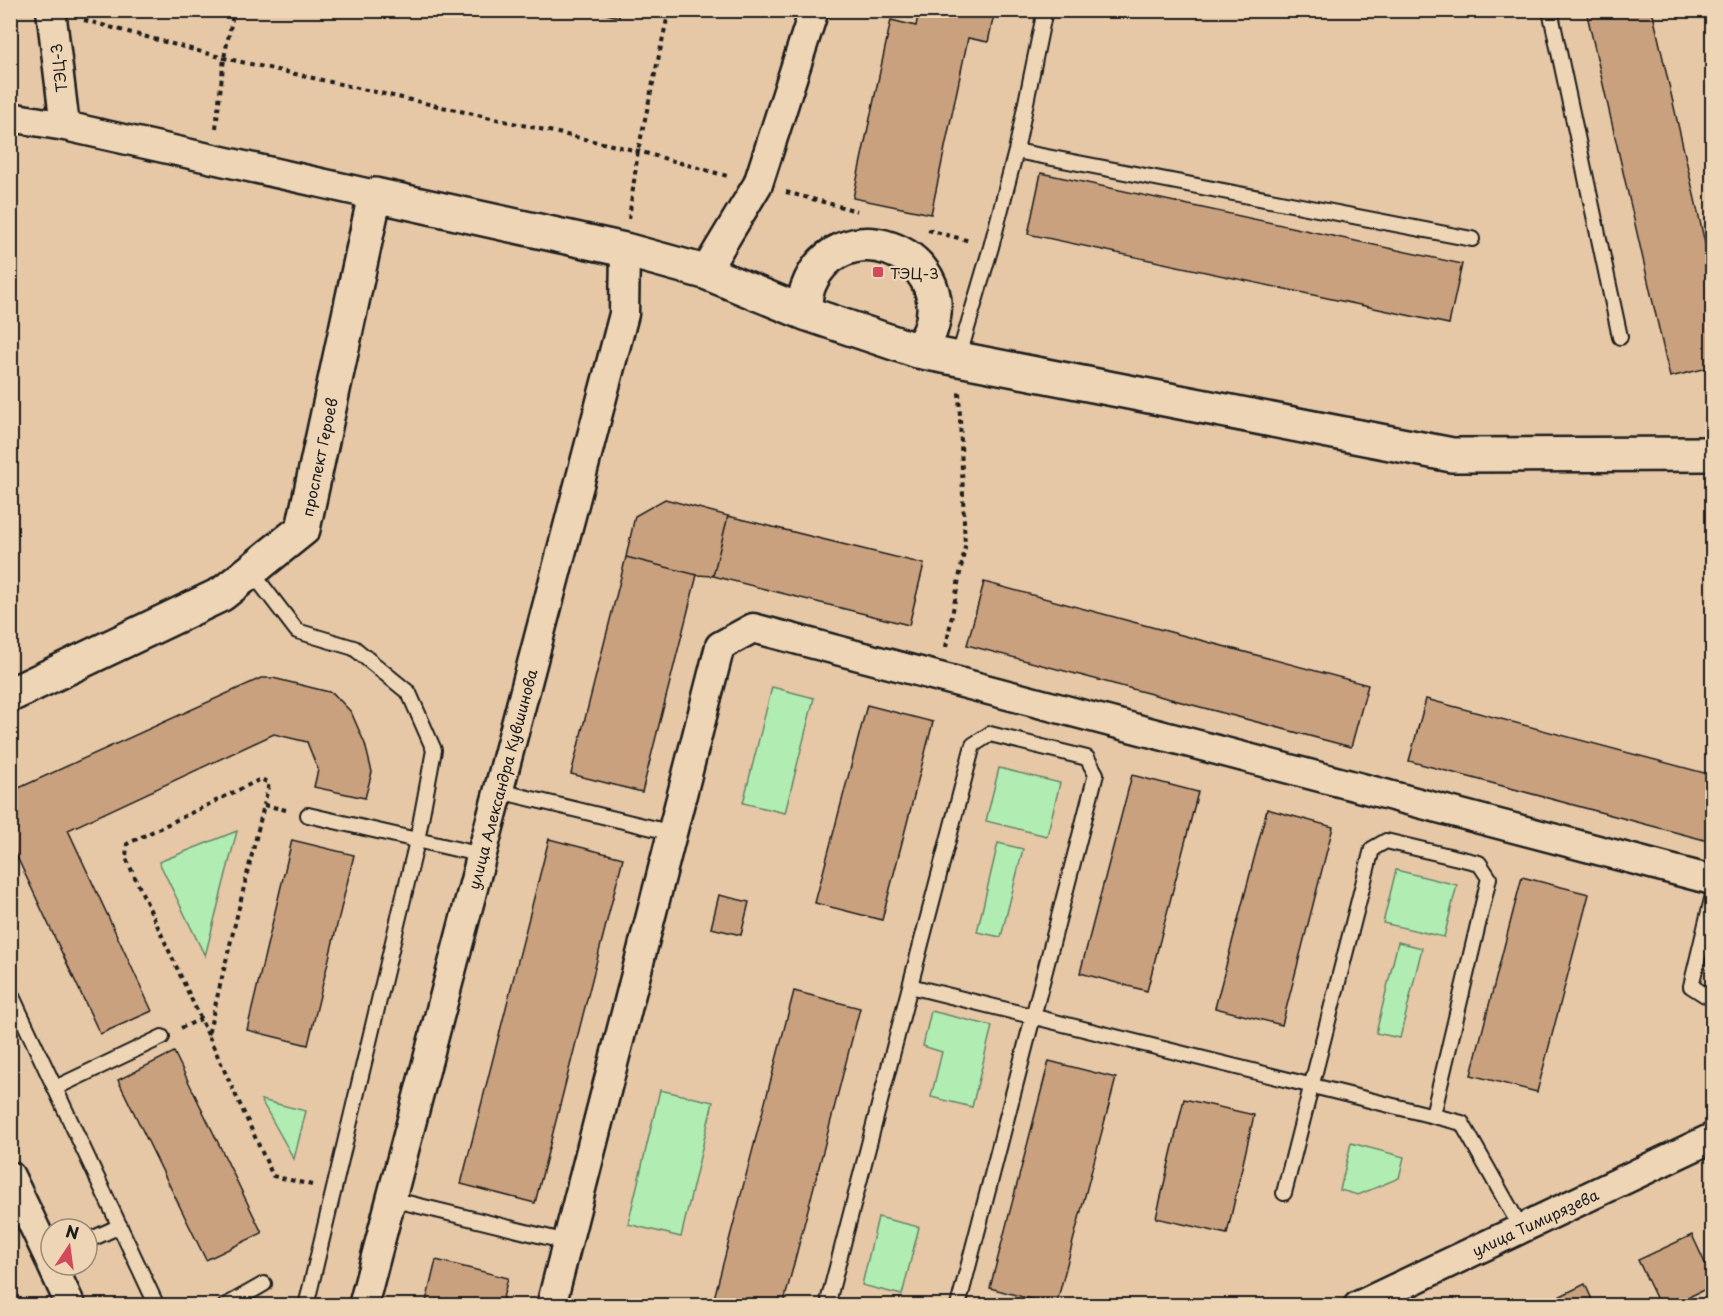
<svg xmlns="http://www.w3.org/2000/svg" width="1723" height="1316" viewBox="0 0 1723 1316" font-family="'Playpen Sans',sans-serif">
<rect width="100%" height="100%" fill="#e6c8a7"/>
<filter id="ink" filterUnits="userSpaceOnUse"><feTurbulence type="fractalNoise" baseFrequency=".0167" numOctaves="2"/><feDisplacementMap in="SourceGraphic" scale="12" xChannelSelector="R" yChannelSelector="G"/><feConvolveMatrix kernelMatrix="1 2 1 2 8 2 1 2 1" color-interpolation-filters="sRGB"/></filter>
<g filter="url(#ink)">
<path fill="#b1edb3" stroke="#668468" stroke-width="1.5" d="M772,687L814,698L785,813L743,803Z
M999,768L1060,783L1047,836L986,821Z
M237,831L205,956L159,862Z
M998,843L1023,849L1001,937L977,932Z
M1396,870L1457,885L1444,937L1383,923Z
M1398,942L1422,948L1400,1038L1376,1033Z
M931,1011L992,1026L972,1107L931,1097L942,1052L923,1046Z
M660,1090L713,1102L681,1237L628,1224Z
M261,1100L306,1111L294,1159Z
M1351,1143L1404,1157L1399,1178L1358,1195L1340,1190Z
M878,1217L919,1227L902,1295L862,1285Z"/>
<path fill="#c9a17f" stroke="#1c1c1c" stroke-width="1.5" d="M589,10H621L619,17Z
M919,10H995L988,42L968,38L931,214L853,198L891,20L916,26Z
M1586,10H1652L1712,274V367L1670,377Z
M1041,173L1462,264L1449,324L1028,234Z
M665,499L728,516L713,576L697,575L626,557L635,516Z
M728,516L924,564L909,625L713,576Z
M626,557L697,575L642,792L571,774Z
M984,582L1368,685L1351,747L967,645Z
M261,678H273L333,693L351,712L365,744L372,772L365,798L314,787L318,770L307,742L274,734L68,830L152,1011L100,1034L10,842V792Z
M1426,699L1712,775V842L1409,761Z
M867,705L933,722L882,920L815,903Z
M1132,775L1198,792L1147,991L1080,973Z
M1267,809L1333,827L1282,1025L1215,1008Z
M549,839L623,858L535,1203L461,1184Z
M292,840L354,855L308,1045L247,1030Z
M1522,877L1589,894L1537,1092L1471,1075Z
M719,895L749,902L741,935L711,928Z
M794,991L860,1008L783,1306H712Z
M174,1052L262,1233L206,1260L118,1080Z
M1049,1061L1116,1078L1056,1306L990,1288Z
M1184,1099L1254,1115L1227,1234L1156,1218Z
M1692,1235L1712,1278V1286L1670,1306H1660L1638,1260Z
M436,1260L508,1278L501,1306H425Z
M1585,1284L1595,1306H1540Z"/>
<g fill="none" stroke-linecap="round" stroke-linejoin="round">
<g stroke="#1c1c1c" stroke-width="18">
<path id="lane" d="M1550,10L1620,337
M1016,151L1472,239
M958,359L991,247L1016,151L1045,10
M251,571L297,631L354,648L409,693L434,750L417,841L306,1306
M499,791L673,833
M308,815L482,855
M1712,899L1691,986L1705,995L1712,993
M10,992L157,1306
M55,1088L162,1037
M1284,1193L1372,849L1386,841L1479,863L1489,878L1433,1115
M391,1199L567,1242
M87,1241L120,1226
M225,1306L264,1284
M833,1306L829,1298L910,986
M958,1306L1096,774L1087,758L990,734L973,745L910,986C1094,1032 1278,1077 1462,1123L1521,1228"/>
</g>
<g stroke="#1c1c1c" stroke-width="33">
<path id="street" d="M51,10L65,126
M10,117L65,126L375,195
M705,272L758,184L814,10
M10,1176L51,1262
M52,1265L71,1306
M363,1306L624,314L625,250
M551,1306L720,646L753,628L1712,880
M1358,1306L1712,1138"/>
</g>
<g stroke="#1c1c1c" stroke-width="38">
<path id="secondary" d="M805,313C805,305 805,297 807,290C836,206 958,250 930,331C927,338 922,344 918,351
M10,695L222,594L303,529L375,195L625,250L705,272L805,313L918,351L1452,455L1712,454"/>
</g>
<path stroke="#1c1c1c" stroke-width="4" stroke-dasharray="4.5 4.5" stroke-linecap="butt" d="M84,20L224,58L638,151L727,176
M216,128L224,58L234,10
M786,192L857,211
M629,219L638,151L669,10
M928,230L970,241
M946,647L965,547L959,392
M286,810L264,805L208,1035L273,1176L312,1185
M181,1028L201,1019
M208,1035L126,858L127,844L261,779L269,783L264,805"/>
<use href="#lane" stroke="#eed5b5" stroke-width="14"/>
<use href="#street" stroke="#eed5b5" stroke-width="28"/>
<use href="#secondary" stroke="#eed5b5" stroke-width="33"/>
</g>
</g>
<rect fill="#d1495b" stroke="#eed5b5" stroke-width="2" x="872" y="266" width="12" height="12" rx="3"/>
<g text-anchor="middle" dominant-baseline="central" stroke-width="4.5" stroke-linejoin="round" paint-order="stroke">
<g font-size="15" fill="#1c1c1c" stroke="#eed5b5">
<text transform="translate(58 68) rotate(-97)">ТЭЦ-3</text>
<text transform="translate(319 457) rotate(-78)">проспект Героев</text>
<text transform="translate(502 779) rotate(-75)">улица Александра Кувшинова</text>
<text transform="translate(1535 1222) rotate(-25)">улица Тимирязева</text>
</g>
<g font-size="15" fill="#1c1c1c" stroke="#eed5b5" text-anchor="start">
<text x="890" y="272">ТЭЦ-3</text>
</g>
</g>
<rect width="1723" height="1316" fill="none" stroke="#eed5b5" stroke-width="36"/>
<rect x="18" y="18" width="1687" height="1280" fill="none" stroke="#1c1c1c" stroke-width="2" filter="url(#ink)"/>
<g transform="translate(69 1247) rotate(13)"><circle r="28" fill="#eed5b5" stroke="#9a8b78" stroke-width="1.5"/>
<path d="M0-4.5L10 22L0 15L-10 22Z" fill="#d1495b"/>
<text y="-9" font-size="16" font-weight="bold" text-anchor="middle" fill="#1c1c1c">N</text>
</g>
</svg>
